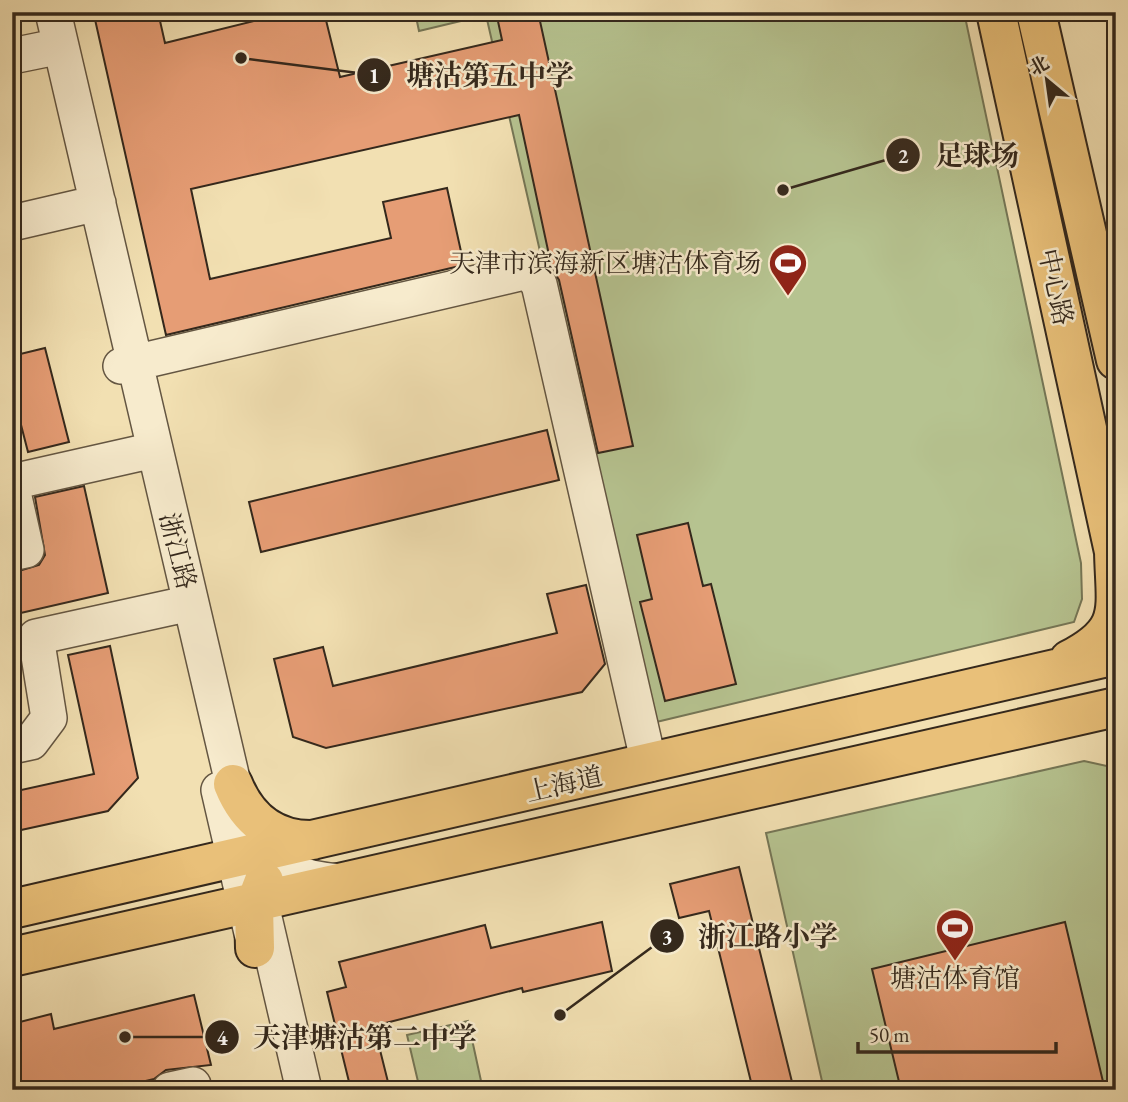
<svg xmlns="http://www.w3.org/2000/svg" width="1128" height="1102" viewBox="0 0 1128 1102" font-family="'EB Garamond','Noto Serif SC',serif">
<rect width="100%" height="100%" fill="#f2e0b2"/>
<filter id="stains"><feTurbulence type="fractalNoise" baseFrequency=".00286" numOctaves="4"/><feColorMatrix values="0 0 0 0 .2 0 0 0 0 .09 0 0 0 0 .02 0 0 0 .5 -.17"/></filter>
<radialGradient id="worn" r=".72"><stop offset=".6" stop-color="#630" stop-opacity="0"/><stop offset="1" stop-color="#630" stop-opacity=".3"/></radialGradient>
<path fill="#b6c390" stroke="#757656" stroke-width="2" d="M415,12H964L1081,563L1082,599L1074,622L648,724L486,15L419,31Z
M1084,761L1116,768V1090H824L766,833Z
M468,1021L483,1090H420L407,1035Z"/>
<path fill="#e69d75" stroke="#34281c" stroke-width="2" d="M107,12H158L165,43L290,12H324L340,77L502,40L496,12H538L633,446L598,453L559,280L552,269L519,115L191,189L210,279L391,238L383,202L447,188L464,265L166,335L94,15Z
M45,348L69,442L28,452L12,390V356Z
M547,430L559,480L261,552L249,502Z
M84,486L108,593L12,615V573L39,565L45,555L35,497Z
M688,523L703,586L711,584L736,684L665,701L640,602L652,599L637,535Z
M586,585L605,664L582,692L326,748L293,737L274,659L323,647L333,686L557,633L547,594Z
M110,646L138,778L108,811L12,832V792L94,774L68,655Z
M739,867L794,1090H753L709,911L679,918L670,884Z
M602,922L612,971L523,992L522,988L374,1026L390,1090H351L327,992L346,987L339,962L485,925L491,948Z
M1065,922L1105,1090H901L872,969Z
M194,995L211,1065L166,1070L154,1079L108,1090H76L74,1084L50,1090H12V1024L51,1014L54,1029Z"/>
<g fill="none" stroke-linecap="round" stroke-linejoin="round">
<g stroke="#645642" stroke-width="38">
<path id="minor" d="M53,12L240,813
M12,56L61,46
M12,223L98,203
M121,366L528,271L539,284L649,764
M12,482L154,450
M12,488L26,550L12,553
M12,746L31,742L49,718L36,637L191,603
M219,790L252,933
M244,836C269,867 302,880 342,882
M262,909L304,1090
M170,1090L193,1085L194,1090"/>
</g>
<g stroke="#34281c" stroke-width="42">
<path id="major" d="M996,12L1116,561
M1036,12L1116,360
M1069,660C1127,630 1115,609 1114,551
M233,784C247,819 274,841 313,840
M12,909L1116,655
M255,948L254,907L264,881
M12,957L1116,707"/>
</g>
<use href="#minor" stroke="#f7ebcd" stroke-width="35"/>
<use href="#major" stroke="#e9c079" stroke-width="38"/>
</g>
<defs>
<g id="stadium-pin" transform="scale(2.0125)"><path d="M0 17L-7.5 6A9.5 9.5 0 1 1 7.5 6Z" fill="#8f2418" stroke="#f7ebcd"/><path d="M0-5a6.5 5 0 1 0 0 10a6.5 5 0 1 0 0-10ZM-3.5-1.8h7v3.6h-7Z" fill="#fff"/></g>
</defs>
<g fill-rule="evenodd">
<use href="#stadium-pin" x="788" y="263"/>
<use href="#stadium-pin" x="955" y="928"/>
</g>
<g text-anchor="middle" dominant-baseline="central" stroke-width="5" stroke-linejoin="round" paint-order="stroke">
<g font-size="26" fill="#34281c" stroke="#f7ebcd" text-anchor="end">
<text x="761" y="263">天津市滨海新区塘沽体育场</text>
<text x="955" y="978" text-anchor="middle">塘沽体育馆</text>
</g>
<g font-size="26" fill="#34281c" stroke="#f7ebcd">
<text transform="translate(1056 287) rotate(78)">中心路</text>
<text transform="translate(178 551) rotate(76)">浙江路</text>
<text transform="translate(564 784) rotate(-13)">上海道</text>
</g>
</g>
<path fill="none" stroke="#34281c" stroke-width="2.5" d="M241 58L374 75M783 190L903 155M560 1015L667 936M125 1037L222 1037"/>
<g fill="#34281c" stroke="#f7ebcd" stroke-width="2.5">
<circle cx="241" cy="58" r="7"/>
<circle cx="783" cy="190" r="7"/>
<circle cx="560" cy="1015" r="7"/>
<circle cx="125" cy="1037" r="7"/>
<circle cx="374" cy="75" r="18"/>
<circle cx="903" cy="155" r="18"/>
<circle cx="667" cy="936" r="18"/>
<circle cx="222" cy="1037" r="18"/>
</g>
<g font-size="21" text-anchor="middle" font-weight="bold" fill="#fff">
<text x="374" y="83">1</text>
<text x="903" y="163">2</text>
<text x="667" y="944">3</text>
<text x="222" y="1045">4</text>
</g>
<g font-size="28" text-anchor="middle" font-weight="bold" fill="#34281c" stroke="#f7ebcd" stroke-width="5" stroke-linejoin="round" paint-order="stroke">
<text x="490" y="85">塘沽第五中学</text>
<text x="977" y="165">足球场</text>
<text x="768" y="946">浙江路小学</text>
<text x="365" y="1047">天津塘沽第二中学</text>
</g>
<rect width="1128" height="1102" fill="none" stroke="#f2e0b2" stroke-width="42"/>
<rect x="14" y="14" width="1100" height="1074" fill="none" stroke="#34281c" stroke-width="3.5"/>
<rect x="21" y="21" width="1086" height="1060" fill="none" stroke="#34281c" stroke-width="2"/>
<g transform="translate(1047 80) rotate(331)" stroke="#f7ebcd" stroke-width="5" paint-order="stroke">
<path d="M0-5L12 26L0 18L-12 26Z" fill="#34281c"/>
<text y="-10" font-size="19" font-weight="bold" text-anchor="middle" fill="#34281c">北</text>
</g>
<path d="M858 1042v10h198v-10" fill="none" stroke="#34281c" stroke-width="3.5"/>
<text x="869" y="1042" font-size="21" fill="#34281c" stroke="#f7ebcd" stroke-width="5" paint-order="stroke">50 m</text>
<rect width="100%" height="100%" filter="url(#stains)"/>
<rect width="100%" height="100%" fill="url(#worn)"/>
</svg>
